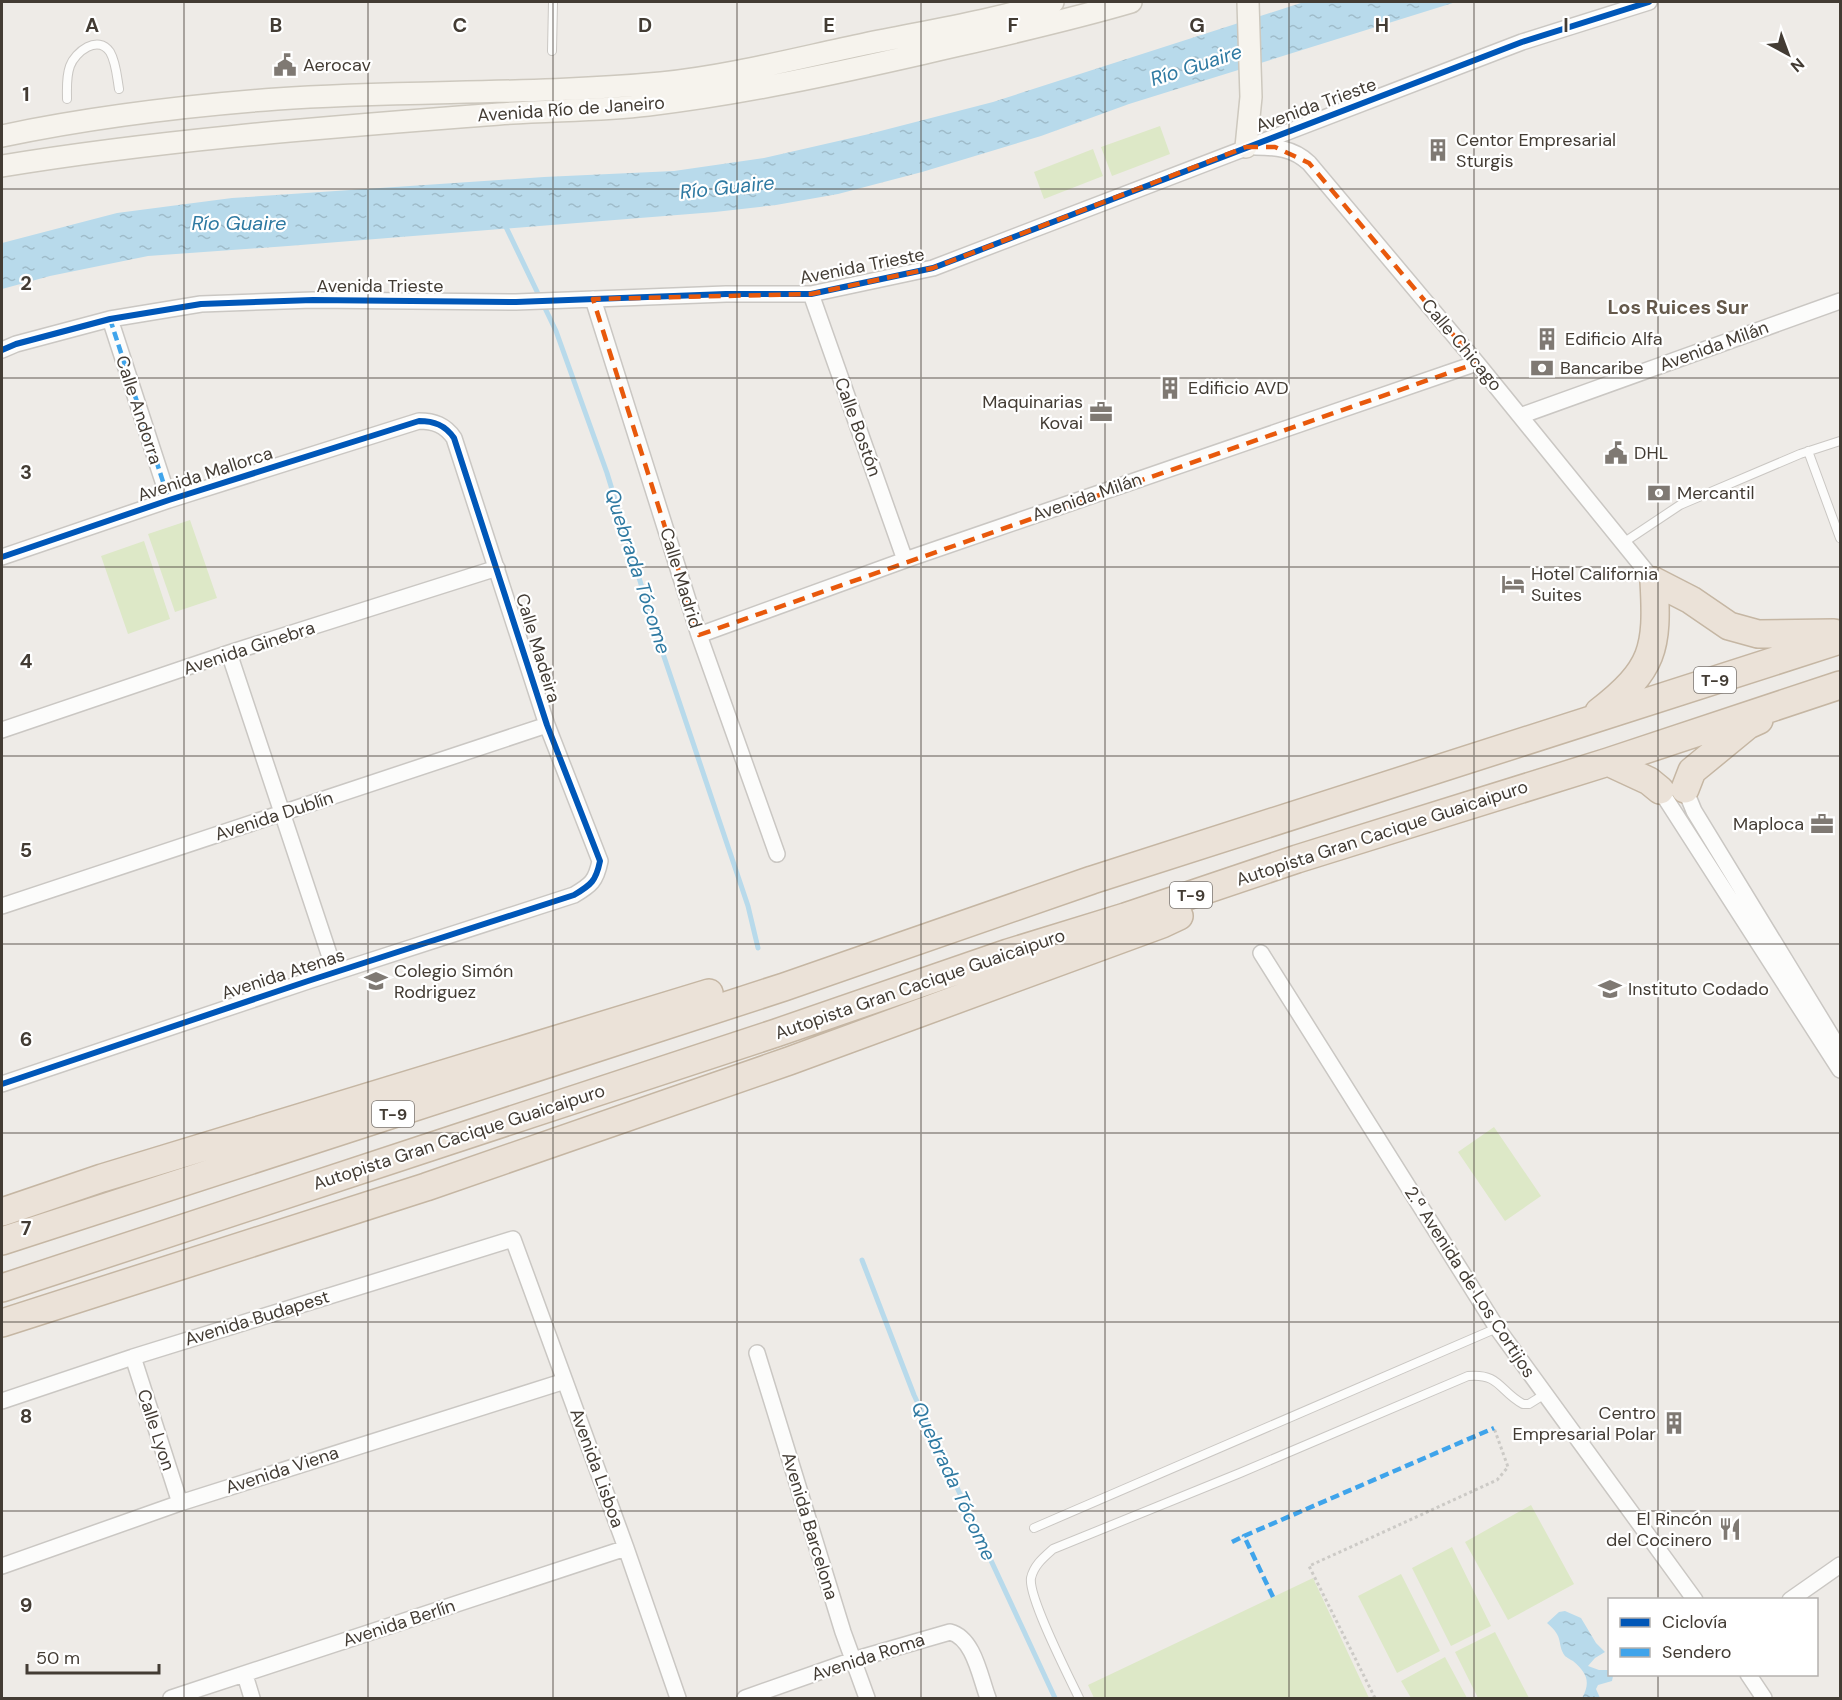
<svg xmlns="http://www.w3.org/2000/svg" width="1842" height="1700" viewBox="0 0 1842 1700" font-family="'DM Sans',sans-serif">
<defs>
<pattern id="water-ripples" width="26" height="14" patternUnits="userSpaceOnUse" patternTransform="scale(1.5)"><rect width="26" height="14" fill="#b8daeb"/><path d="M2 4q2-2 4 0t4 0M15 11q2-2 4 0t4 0" fill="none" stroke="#9fbcca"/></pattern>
</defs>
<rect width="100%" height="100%" fill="#eeebe7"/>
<path fill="#dde8c7" d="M1160,126L1170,154L1112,176L1101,147Z
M1093,149L1103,176L1044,199L1034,172Z
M190,520L217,598L175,612L148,534Z
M144,541L170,619L128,634L101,556Z
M1494,1127L1541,1196L1505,1221L1458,1152Z
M1531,1505L1574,1584L1508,1620L1465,1542Z
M1452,1547L1491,1626L1451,1646L1412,1568Z
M1401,1574L1440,1651L1397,1673L1358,1596Z
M1313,1578L1369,1698H1094L1088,1685Z
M1495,1632L1529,1698H1478L1455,1652Z
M1445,1657L1467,1698H1411L1401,1681Z"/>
<path fill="url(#water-ripples)" d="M1304,2H1456L1129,104L1041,136L922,172L838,194L776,205L715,212L288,246L148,256L50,276L2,289V243L117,213L232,198L544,177L674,171L764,158L869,134L993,102Z
M1565,1611L1581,1618L1596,1643L1605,1652L1595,1658L1588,1666L1599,1670H1609L1610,1674L1613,1676L1612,1681L1598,1685L1596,1689L1600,1698H1582C1591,1682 1587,1673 1573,1661C1571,1660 1566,1657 1565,1656C1556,1643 1565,1638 1547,1623L1559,1612Z"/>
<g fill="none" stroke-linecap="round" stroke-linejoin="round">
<path stroke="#b8daeb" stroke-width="5" d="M504,223L556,331L607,473L655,630L748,906L758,948
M862,1260L914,1395L1055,1698"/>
<g stroke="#cac7c3" stroke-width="10">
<path id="lane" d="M552,51L553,2
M67,99C67,88 66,77 70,66C75,52 98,34 110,52C116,62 117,77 119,89
M1808,451L1840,538
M1623,543L1680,505L1800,454L1840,441
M1034,1528L1497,1328
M1079,1698C1069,1677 1028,1597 1031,1578C1034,1565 1044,1557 1053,1549L1240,1473L1468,1376C1500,1373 1499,1391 1523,1404H1529L1545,1394"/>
</g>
<g stroke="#cac7c3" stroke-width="18">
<path id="street" d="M1255,147C1276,147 1293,148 1309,163L1477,363L1654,581
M811,294L905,560
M593,299L699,635L777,854
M110,319L169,500
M2,350L16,344L110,319L201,304L313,300L516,302L726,294H811L933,268L1522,42L1649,2
M1520,416L1840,301
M2,557L169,500L419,421C434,421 445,425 454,438L547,725L600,861C596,881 591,885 574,895L308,981L2,1084
M699,635L905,560L1477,363
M229,653L335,972
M2,730L229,653L497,568
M1685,789L1694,811L1840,1050
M1660,790L1840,1070
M2,906L547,725
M1261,953L1497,1328L1695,1600
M757,1353L843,1632L867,1698
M133,1357L180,1503
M2,1401L133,1357L513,1239L626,1548L678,1698
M2,1566L180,1503L565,1381
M1790,1600L1840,1565
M1748,1674L1764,1698
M245,1675L252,1698
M171,1698L626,1548
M745,1698L853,1660L950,1632C974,1638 980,1677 988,1698"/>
</g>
<g stroke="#cdc8be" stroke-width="24">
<path id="secondary" d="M2,136C92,117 184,106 277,99C404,90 533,95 661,83C730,76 798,58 865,44C928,31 992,21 1053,2
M1246,147L1251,97L1248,2
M2,166C166,139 333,127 499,114C549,110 598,111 648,105C741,94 833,74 925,53C994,37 1063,22 1131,2"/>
</g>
<g stroke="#c5b6a3" stroke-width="30">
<path id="highway" d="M1654,581L1691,600L1729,626L1758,634L1834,633
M1599,712C1654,669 1658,649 1654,581
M1608,762L1649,781L1660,790
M1685,789L1692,771L1748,725L1759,720
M2,1212L102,1178L709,993
M2,1241L784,987L1092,880L1840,640
M2,1288L776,1033L1008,953L1125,917L1297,859L1608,762L1840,685
M2,1323L426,1187L789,1061L1162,924L1179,916"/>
</g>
<path stroke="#cccac6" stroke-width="3" stroke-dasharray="3 3" stroke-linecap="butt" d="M1375,1698L1309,1566L1497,1480L1508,1467L1494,1428"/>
<use href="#lane" stroke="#fcfcfb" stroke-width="8"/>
<use href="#street" stroke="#fcfcfb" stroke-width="15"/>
<use href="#secondary" stroke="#f6f3ed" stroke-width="21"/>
<use href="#highway" stroke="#ebe2d8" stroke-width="27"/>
<path stroke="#3fa4eb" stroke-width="4.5" stroke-dasharray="9 4.5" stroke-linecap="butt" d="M110,319L169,500
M1232,1542L1244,1536
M1273,1597L1244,1536L1494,1428"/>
<g stroke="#fff" stroke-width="10">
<path id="cycleway" d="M2,350L16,344L110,319L201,304L313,300L516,302L726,294H811L933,268L1522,42L1649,2
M2,557L169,500L419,421C434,421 445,425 454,438L547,725L600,861C596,881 591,885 574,895L308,981L2,1084"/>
</g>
<use href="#cycleway" stroke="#0057b8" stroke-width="6"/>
</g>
<path fill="none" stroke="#e8590c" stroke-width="4.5" stroke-dasharray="12 8" stroke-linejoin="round" d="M1246,147H1275L1309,163L1477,363L699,635L593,299L811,294L933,268Z"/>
<path fill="none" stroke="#433c34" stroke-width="1.5" stroke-opacity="0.55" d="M184,2V1698M368,2V1698M553,2V1698M737,2V1698M921,2V1698M1105,2V1698M1289,2V1698M1474,2V1698M1658,2V1600M2,189H1840M2,378H1840M2,567H1840M2,756H1840M2,944H1840M2,1133H1840M2,1322H1840M2,1511H1840M1658,1674V1698"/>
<defs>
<g id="civic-bare" transform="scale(1.8)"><path d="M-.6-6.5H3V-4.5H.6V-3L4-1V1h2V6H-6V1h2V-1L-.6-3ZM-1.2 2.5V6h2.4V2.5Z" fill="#7f7973" stroke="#fff" stroke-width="2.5" paint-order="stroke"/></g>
<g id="building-bare" transform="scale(1.8)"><path d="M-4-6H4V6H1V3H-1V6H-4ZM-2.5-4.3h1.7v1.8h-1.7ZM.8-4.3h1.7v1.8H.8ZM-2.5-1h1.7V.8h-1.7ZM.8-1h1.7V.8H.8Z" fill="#7f7973" stroke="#fff" stroke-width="2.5" paint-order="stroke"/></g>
<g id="bank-bare" transform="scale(1.8)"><path d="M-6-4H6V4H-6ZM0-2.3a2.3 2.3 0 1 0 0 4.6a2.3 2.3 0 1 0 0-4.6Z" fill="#7f7973" stroke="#fff" stroke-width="2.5" paint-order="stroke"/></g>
<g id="office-bare" transform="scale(1.8)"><path d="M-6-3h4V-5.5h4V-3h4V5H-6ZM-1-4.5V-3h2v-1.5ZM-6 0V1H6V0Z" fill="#7f7973" stroke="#fff" stroke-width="2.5" paint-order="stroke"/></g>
<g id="hotel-bare" transform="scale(1.8)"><path d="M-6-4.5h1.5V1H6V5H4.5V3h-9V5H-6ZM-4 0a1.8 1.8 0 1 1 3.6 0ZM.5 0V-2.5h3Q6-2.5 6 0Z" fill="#7f7973" stroke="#fff" stroke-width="2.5" paint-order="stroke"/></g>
<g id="school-bare" transform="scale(1.8)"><path d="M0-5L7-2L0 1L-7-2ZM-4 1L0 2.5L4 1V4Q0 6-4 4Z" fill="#7f7973" stroke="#fff" stroke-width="2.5" paint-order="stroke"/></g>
<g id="university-bare" transform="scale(1.8)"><path d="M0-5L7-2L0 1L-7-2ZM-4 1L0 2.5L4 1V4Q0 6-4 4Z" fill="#7f7973" stroke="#fff" stroke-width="2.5" paint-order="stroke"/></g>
<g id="restaurant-bare" transform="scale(1.8)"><path d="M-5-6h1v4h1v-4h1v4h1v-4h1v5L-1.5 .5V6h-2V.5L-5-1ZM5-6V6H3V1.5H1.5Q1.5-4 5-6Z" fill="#7f7973" stroke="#fff" stroke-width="2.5" paint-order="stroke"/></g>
</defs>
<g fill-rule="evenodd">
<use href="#civic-bare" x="285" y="65"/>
<use href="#building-bare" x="1438" y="150"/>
<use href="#building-bare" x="1547" y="339"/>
<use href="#bank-bare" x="1542" y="368"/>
<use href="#building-bare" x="1170" y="388"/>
<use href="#office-bare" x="1101" y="412"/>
<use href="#civic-bare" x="1616" y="453"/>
<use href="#bank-bare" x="1659" y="493"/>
<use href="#hotel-bare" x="1513" y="584"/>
<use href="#office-bare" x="1822" y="824"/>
<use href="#school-bare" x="376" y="981"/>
<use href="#university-bare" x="1610" y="989"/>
<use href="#building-bare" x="1674" y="1423"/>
<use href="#restaurant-bare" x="1730" y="1529"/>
</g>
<g text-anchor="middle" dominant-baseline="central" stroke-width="4.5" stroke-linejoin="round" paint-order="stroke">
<g fill="#fff" stroke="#7b7671" stroke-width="1.5">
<rect x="1694" y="667" width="42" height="26" rx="4.5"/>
<rect x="1170" y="882" width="42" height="26" rx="4.5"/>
<rect x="372" y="1101" width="42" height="26" rx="4.5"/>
</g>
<g font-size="16" font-weight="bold" fill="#433c34">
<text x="1715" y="680">T-9</text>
<text x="1191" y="895">T-9</text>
<text x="393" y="1114">T-9</text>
</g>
<g font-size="18" fill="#433c34" stroke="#fff" text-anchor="start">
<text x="303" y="65">Aerocav</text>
<text x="1456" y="140">Centor Empresarial<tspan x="1456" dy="21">Sturgis</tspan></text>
<text x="1565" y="339">Edificio Alfa</text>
<text x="1560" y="368">Bancaribe</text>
<text x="1188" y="388">Edificio AVD</text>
<text x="1083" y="402" text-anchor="end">Maquinarias<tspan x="1083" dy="21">Kovai</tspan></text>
<text x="1634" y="453">DHL</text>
<text x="1677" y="493">Mercantil</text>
<text x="1531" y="574">Hotel California<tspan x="1531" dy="21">Suites</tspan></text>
<text x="1804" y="824" text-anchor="end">Maploca</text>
<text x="394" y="971">Colegio Simón<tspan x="394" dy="21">Rodriguez</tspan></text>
<text x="1628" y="989">Instituto Codado</text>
<text x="1656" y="1413" text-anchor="end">Centro<tspan x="1656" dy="21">Empresarial Polar</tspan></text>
<text x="1712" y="1519" text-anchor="end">El Rincón<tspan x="1712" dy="21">del Cocinero</tspan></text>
</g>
<g font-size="18" fill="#433c34" stroke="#fff">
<text transform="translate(1316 105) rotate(-20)">Avenida Trieste</text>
<text transform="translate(571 109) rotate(-4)">Avenida Río de Janeiro</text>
<text transform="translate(862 266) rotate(-11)">Avenida Trieste</text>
<text x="380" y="286">Avenida Trieste</text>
<text transform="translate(1462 345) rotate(50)">Calle Chicago</text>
<text transform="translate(1714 346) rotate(-20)">Avenida Milán</text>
<text transform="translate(139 410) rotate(72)">Calle Andorra</text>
<text transform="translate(858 427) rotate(70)">Calle Bostón</text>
<text transform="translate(205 474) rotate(-18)">Avenida Mallorca</text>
<text transform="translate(1087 497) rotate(-19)">Avenida Milán</text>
<text transform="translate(681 578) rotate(73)">Calle Madrid</text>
<text transform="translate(249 648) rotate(-18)">Avenida Ginebra</text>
<text transform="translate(538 648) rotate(73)">Calle Madeira</text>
<text transform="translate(274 816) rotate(-18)">Avenida Dublín</text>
<text transform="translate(1382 833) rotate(-18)">Autopista Gran Cacique Guaicaipuro</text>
<text transform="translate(283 974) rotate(-18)">Avenida Atenas</text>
<text transform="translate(920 984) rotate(-19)">Autopista Gran Cacique Guaicaipuro</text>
<text transform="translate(459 1137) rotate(-18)">Autopista Gran Cacique Guaicaipuro</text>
<text transform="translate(1470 1282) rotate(57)">2.ª Avenida de Los Cortijos</text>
<text transform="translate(257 1318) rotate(-17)">Avenida Budapest</text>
<text transform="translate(156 1430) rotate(72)">Calle Lyon</text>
<text transform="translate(597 1468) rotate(70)">Avenida Lisboa</text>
<text transform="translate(282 1470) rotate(-18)">Avenida Viena</text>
<text transform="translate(810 1526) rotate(73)">Avenida Barcelona</text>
<text transform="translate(399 1623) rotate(-18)">Avenida Berlín</text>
<text transform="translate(868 1657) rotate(-18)">Avenida Roma</text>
</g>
<g font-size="20" font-style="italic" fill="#2f7aa2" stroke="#fff">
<text transform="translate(1196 65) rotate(-18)">Río Guaire</text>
<text transform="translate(727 187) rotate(-6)">Río Guaire</text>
<text x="239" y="223">Río Guaire</text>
<text transform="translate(638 571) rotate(72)">Quebrada Tócome</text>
<text transform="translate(954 1481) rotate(65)">Quebrada Tócome</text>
</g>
<g font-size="20" font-weight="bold" fill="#65594b" stroke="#fff">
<text x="1678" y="307">Los Ruices Sur</text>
</g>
</g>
<g font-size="20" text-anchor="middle" font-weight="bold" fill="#433c34" stroke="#fff" stroke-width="4.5" stroke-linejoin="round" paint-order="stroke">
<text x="92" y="32">A</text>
<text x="276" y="32">B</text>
<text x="460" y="32">C</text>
<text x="645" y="32">D</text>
<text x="829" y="32">E</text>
<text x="1013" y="32">F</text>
<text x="1197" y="32">G</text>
<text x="1382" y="32">H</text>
<text x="1566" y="32">I</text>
<text x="26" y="101">1</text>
<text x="26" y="290">2</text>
<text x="26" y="479">3</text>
<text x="26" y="668">4</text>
<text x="26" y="857">5</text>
<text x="26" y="1046">6</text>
<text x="26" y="1235">7</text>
<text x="26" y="1423">8</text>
<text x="26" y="1612">9</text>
</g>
<rect width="1842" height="1700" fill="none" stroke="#433c34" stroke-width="6"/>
<rect x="1608" y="1598" width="210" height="78" fill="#ffffff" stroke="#b4b1ae" stroke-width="1.5"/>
<rect x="1620" y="1618" width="30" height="9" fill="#0057b8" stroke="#b4b1ae" stroke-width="1.5"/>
<text x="1662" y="1628" font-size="18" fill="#433c34">Ciclovía</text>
<rect x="1620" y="1648" width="30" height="9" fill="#3fa4eb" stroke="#b4b1ae" stroke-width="1.5"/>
<text x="1662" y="1658" font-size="18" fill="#433c34">Sendero</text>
<g transform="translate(1788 54) rotate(139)" stroke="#ffffff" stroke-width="4.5" paint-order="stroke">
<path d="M0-4.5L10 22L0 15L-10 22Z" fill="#433c34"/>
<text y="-9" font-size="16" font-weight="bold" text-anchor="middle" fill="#433c34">N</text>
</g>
<path d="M27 1664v9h132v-9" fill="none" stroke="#433c34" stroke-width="3"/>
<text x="36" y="1664" font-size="18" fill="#433c34" stroke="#ffffff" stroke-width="4.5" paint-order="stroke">50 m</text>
</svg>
